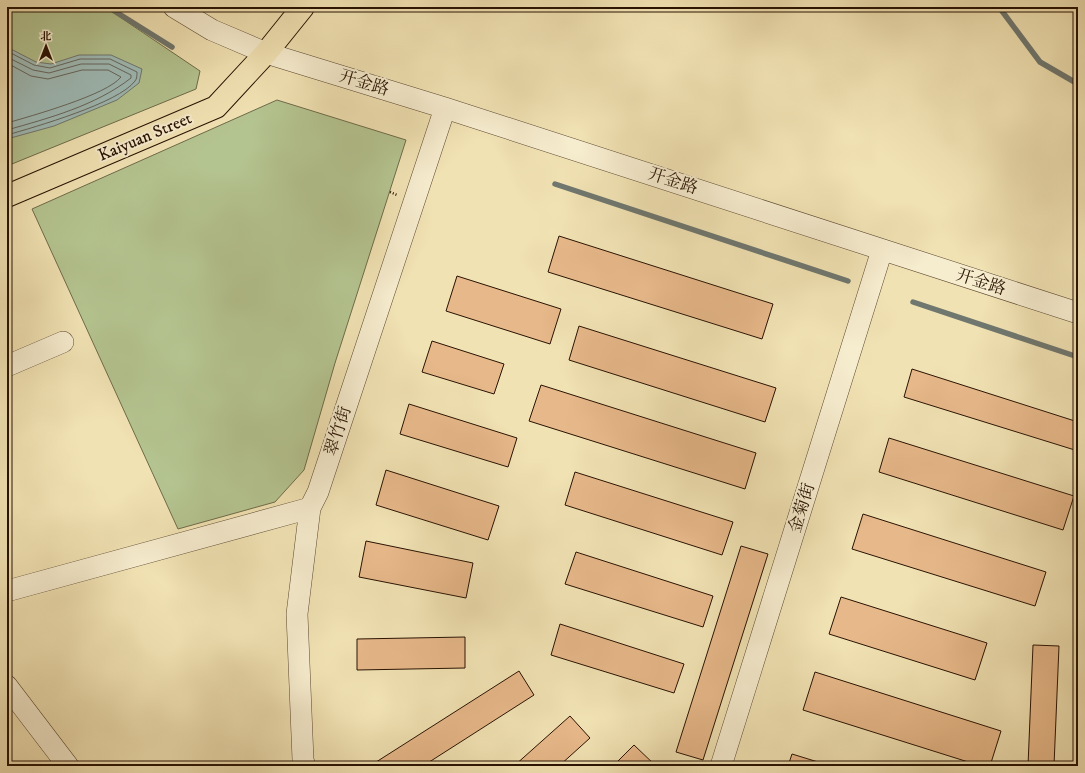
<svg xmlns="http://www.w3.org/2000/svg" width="1085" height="773" viewBox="0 0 1085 773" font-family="'IM FELL DW Pica','Noto Serif SC',serif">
<rect width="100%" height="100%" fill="#f1e2b3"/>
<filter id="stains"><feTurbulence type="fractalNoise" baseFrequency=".005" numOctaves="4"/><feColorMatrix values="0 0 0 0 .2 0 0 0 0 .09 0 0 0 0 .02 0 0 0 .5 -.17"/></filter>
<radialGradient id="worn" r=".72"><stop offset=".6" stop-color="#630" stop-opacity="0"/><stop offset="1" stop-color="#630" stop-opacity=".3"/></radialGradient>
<path fill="#b4c490" stroke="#6e6b49" d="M7,7H105L200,71L196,89L7,166Z
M277,100L406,140L335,363L304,470L275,502L178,529L32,209Z"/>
<path fill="#9fbbb7" stroke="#6f776f" d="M7,47L36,62L51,64L79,55H111L142,69L139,83L117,100L54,126L7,139Z"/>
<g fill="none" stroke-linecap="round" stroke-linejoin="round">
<path stroke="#64665c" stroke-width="1" d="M7,51L34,65L50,68L80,59H110L137,72C137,75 137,79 135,81C119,103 35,127 7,135
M7,57L33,70L49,73L81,64H109L131,75V78C95,106 49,118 7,130
M7,63L31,76L48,79L82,70H108L121,77C107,95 31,116 7,123"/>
<path stroke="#6f776f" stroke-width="5.5" d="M108,7L172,47
M999,7L1040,62L1078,84
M555,184L848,281
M913,302L1078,357"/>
</g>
<path fill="#e7b889" stroke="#281202" d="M559,236L773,304L762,339L548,272Z
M457,276L561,309L550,344L446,311Z
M579,326L776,388L765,422L569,360Z
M432,341L504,364L494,394L422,372Z
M912,369L1078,422V451L904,397Z
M541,385L756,453L745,489L529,421Z
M409,404L517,438L508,467L400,434Z
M889,438L1074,496L1063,530L879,472Z
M386,470L499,506L488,540L376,505Z
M575,472L733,522L722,555L565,505Z
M863,514L1046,572L1035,606L852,549Z
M366,541L473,563L466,598L359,577Z
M741,546L768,554L703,760L676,752Z
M576,552L713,596L703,627L565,584Z
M841,597L987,643L975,680L829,634Z
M560,624L684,664L674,693L551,655Z
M465,637V668L357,670V639Z
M1033,645L1059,646L1054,766H1028Z
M519,671L534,695L423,766H374L373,764Z
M815,672L1001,731L990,766H981L803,710Z
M570,716L590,738L559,766H514Z
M634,745L656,766H613Z
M792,754L831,766H788Z"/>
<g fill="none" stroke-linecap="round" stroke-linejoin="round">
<g stroke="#5a462e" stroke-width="22">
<path id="minor" d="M174,7L212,30L266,53L445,108L1078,313
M7,366L63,342
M7,591L310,508
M7,686L68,766
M305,766L303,760L297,614L310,508L318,492L445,108
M721,766L882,250"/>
</g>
<g stroke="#281202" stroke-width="24">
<path id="major" d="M7,196L216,107L266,53L303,7"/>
</g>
<path stroke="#281202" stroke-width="2.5" stroke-dasharray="1 2" stroke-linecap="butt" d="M390,192L397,195"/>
<use href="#minor" stroke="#f6ecce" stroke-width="21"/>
<use href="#major" stroke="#f1e2b3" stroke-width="22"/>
</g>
<g text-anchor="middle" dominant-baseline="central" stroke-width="4" stroke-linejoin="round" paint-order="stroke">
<g font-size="17" fill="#281202" stroke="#f6ecce">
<text transform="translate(364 83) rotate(17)">开金路</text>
<text transform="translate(145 137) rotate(-23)">Kaiyuan Street</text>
<text transform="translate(673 181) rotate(18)">开金路</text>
<text transform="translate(981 282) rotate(18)">开金路</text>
<text transform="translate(338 431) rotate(-72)">翠竹街</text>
<text transform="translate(802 508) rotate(-73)">金菊街</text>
</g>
</g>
<rect width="1085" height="773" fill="none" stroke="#f1e2b3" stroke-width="24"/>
<rect x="8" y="8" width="1069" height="757" fill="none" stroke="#281202" stroke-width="2"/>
<rect x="12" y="12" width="1061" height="749" fill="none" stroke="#281202"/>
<g transform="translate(46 46)" stroke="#f6ecce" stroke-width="3" paint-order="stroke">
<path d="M0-3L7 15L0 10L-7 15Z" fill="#281202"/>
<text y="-6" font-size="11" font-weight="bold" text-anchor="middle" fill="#281202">北</text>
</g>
<rect width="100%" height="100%" filter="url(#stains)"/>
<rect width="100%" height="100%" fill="url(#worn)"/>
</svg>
